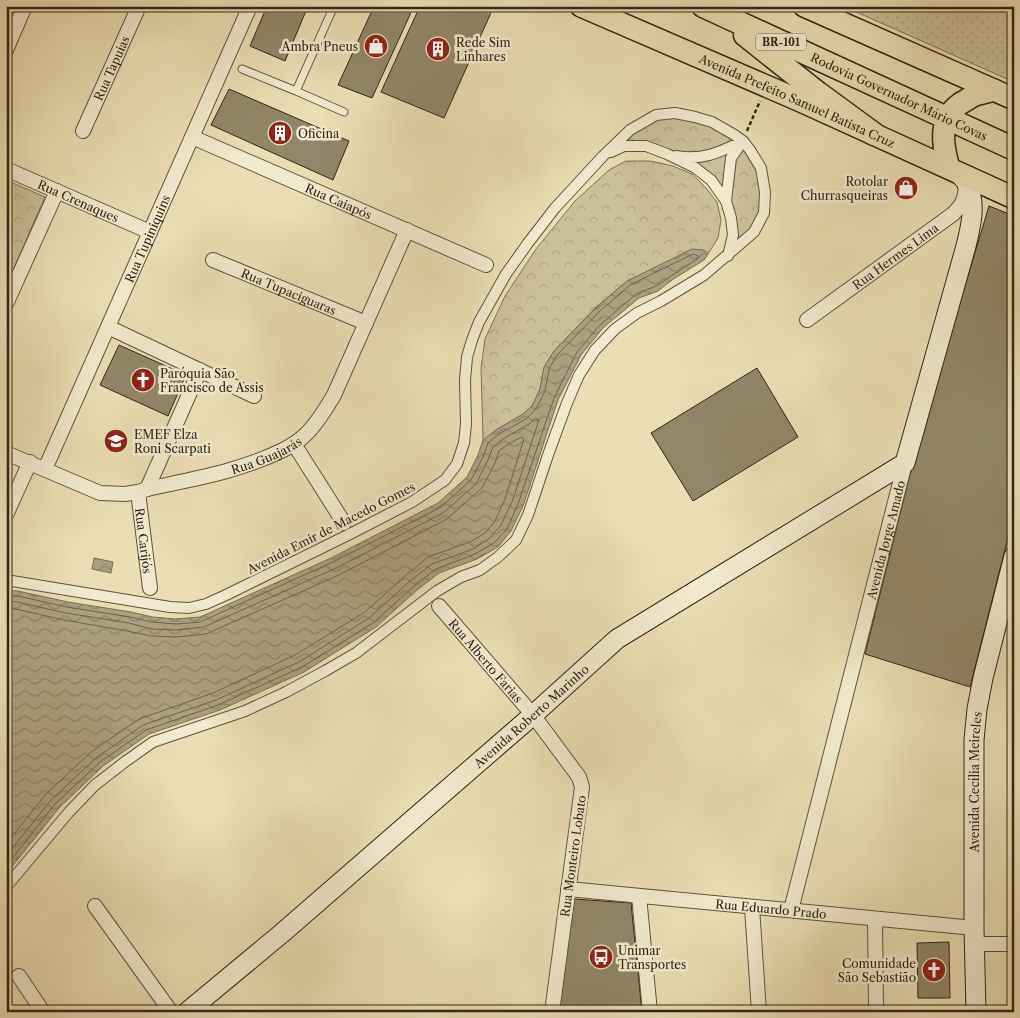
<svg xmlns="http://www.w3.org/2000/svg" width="1020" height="1018" viewBox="0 0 1020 1018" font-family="'Libre Caslon Text',serif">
<defs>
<pattern id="grass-dots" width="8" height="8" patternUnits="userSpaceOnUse" patternTransform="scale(1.25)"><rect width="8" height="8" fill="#cbbf99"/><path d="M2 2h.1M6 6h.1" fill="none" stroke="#afa483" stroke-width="1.8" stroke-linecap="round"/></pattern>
<pattern id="forest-crowns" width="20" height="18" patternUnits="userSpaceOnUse" patternTransform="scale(1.25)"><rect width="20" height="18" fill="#cbbf99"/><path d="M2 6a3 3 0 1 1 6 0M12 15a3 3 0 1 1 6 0" fill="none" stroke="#afa483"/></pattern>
<pattern id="water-waves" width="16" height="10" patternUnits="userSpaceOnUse" patternTransform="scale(1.25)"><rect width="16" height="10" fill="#ac9f7f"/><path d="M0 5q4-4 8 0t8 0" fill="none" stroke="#8d8167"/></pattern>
</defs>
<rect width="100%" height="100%" fill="#ebdeb4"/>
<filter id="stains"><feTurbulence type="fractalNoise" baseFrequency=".004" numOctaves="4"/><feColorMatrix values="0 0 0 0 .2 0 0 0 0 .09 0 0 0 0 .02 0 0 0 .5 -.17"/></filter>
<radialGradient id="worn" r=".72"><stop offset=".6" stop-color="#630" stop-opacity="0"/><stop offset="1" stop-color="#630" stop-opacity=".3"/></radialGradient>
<path fill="url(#grass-dots)" stroke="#7e7258" d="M843,6H1014V82Z"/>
<path fill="url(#forest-crowns)" stroke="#7e7258" d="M675,113L733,134L761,168L764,213L728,256L731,218L711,180L667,154L625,146L630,130Z
M626,161H650L673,166L692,174L706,188L717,202L721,220L718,238L708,254L704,250L676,258L627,281L596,307L554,351L544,367L540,389L532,406L523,414L496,430L483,440L481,368L485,339L505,296L536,249L575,201L609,170Z
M6,180L45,197L10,277L6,275Z"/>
<path fill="url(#water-waves)" stroke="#7b6f56" d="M692,249L704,250L708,254L704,260L672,280L658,291L639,298L603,328L581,355L558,400L523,506L511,531L498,547L477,559L439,573L417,590L376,627L304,672L220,710L149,734L103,766L59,808L6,874V590L18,591L68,602L131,612L153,617L175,619L200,617L331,558L438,503L467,477L478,455L483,440L496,430L523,414L532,406L540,389L544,367L554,351L597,307L627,281Z
M94,558L113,562L111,573L92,569Z"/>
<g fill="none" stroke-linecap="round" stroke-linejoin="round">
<path stroke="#6e624c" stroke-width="1" d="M6,595L18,596L67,607L130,617L152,622L176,624L200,622L333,562L441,507L471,480L483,457L488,443L499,434L526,419L536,409L545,391L549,369L557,355L600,311L630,285L693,254L698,256L697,259L656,286L636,294L600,325L577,352L554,398L518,504L507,529L494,543L475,554L436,569L413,587L373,623L302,667L218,705L146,730L100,762L55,804L6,866
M6,601L17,602L66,613L129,623L152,629L176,630L204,627L336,568L443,513L476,484L488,460L493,447L503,439L529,424L535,419H537L539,420L512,502L501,525L490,538L473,549L432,564L409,582L369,618L299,662L216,700L143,725L96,758L51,800L6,856
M6,609H16L64,620L127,631L151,636L176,637L206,634L339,575L447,519L482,488L495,463L499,451L507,445L521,437L524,439L505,499L495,521L485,533L470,542L428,557L405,576L365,612L295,655L213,693L139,719L91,752L46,794L6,844"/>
</g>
<path fill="#928669" stroke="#312618" d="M267,6H308L285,61L250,46Z
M374,6H414L372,98L338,85Z
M420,6H494L444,118L381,92Z
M229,89L349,141L333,180L211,125Z
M989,206L1014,216V514L970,687L865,654L917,446Z
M119,345L186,375L168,416L100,385Z
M757,368L798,437L693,501L651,433Z
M574,899L631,903L642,1012H559Z
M949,942L950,998H918L917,943Z"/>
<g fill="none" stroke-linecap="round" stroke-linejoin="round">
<g stroke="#60543f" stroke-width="9">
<path id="service" d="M242,69L296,91L334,6
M296,91L344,112"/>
</g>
<g stroke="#60543f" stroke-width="12">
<path id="pedestrian" d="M611,152L624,146H646L667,154L694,167L711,180L726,201L731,218L733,235L728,256
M676,156C703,161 720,152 743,141L731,158L726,201
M6,580L170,607L189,608L206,604L226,595L352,533L412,502L445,480L457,464L464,443L466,424L465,380L467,357L472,340L479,322L506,274L528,243L555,208L603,156L630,130L656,115L675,113L695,117L712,122L733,134L743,141L750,150L761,168L765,192L764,213L754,232L704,275L661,301L637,313L615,329L595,350L579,375L567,403L548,455L528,515L516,540L498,557L480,570L461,577L437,591L356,653L325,671L286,692L245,711L153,742L126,761L95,785L69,812L6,887"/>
</g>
<g stroke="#60543f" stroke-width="16">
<g id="minor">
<path d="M6,50L25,6"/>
<path id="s1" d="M83,131L139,6"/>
<path id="s2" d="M192,137L486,265"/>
<path id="s3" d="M6,169L150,232"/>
<path id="s4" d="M213,260L366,323"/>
<path d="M6,304L57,191"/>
<path id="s5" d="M807,320L953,214C963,204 965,199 966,185"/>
<path d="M108,327L254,396"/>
<path d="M294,444L344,523"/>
<path id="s6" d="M6,453L100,493L125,494L138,492L147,489C193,479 241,471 283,450C291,446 299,441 305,435C317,424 326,408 334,395L407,230"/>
<path id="s7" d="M45,469L250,6"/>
<path d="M147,489L200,370"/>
<path id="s8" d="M138,492L150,588"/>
<path d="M6,515L30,462"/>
<path id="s9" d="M439,606L533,715L573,769L579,777L582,787L552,1012"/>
<path id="s10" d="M568,889L974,928"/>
<path d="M639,896L650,1012"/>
<path d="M95,906L171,1012"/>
<path d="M752,907L759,1012"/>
<path id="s11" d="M791,910L905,463"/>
<path d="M875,919L876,1012"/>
<path d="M975,944H1014"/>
<path d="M19,976L43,1012"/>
</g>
</g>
<g stroke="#312618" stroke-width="21">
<g id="secondary">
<path id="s12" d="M187,1012L281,934L533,715L617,639L905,463L966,246C971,226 977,202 966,182C964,179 960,175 958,172"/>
<path id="s13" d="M976,1012L974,928V740L977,709L983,678L1014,556"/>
</g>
</g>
<g stroke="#312618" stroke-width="24">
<g id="primary">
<path id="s14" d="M581,6L803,102L1014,198"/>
<path d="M804,6L1014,99"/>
<path d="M949,168C942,144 938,119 961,103C966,101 970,97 975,95C981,93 988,92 994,90"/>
</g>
</g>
<g stroke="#312618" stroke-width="25">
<g id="trunk">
<path id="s15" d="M703,6L1014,149"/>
<path d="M745,35L818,93L874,134"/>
</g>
</g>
<path stroke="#312618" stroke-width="2.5" stroke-dasharray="4 2.5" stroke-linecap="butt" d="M747,131L760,101"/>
<use href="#service" stroke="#f2eace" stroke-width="7"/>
<use href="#pedestrian" stroke="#f2eace" stroke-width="10"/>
<use href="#minor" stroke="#f2eace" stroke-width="14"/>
<use href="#secondary" stroke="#f2eace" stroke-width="19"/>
<use href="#primary" stroke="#ebdeb4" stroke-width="21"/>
<use href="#trunk" stroke="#ebdeb4" stroke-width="22"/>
</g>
<defs>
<g id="shop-disc" transform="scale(1.25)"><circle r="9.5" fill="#8f2418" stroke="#f2eace"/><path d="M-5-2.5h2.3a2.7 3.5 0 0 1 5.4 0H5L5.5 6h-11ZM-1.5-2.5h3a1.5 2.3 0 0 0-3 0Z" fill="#fff"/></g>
<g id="building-disc" transform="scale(1.25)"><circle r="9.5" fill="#8f2418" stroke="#f2eace"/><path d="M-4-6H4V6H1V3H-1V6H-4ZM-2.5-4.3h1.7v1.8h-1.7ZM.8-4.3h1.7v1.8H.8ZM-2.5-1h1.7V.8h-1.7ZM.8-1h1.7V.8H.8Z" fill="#fff"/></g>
<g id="church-disc" transform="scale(1.25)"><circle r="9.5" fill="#8f2418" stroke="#f2eace"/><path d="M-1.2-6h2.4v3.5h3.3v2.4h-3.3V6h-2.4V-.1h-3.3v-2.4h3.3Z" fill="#fff"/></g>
<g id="school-disc" transform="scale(1.25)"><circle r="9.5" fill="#8f2418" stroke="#f2eace"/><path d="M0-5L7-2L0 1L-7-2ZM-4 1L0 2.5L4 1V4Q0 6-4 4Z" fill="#fff"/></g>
<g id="bus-disc" transform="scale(1.25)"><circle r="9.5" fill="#8f2418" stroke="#f2eace"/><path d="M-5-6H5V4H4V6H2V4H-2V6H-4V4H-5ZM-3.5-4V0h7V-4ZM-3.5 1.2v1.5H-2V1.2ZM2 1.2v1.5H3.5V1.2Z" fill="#fff"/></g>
</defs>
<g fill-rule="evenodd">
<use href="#shop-disc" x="376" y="46"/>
<use href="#building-disc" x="438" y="49"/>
<use href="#building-disc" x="280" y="133"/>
<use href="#shop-disc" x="906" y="188"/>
<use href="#church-disc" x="143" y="380"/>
<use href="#school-disc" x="116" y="441"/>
<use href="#bus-disc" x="601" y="957"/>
<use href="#church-disc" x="934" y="970"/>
</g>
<g text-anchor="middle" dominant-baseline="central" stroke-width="5" stroke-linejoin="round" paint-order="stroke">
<rect fill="#f2eace" stroke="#6b614f" stroke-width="1" x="756" y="33.5" width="50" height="17" rx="4"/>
<g font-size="11" font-weight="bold" fill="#312618">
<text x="781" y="42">BR-101</text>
</g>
<g font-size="12" fill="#312618" stroke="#f2eace" text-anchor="start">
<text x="456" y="42">Rede Sim<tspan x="456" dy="14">Linhares</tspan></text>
<text x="358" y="46" text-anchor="end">Ambra Pneus</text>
<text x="298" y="133">Oficina</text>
<text x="888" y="181" text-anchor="end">Rotolar<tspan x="888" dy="14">Churrasqueiras</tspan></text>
<text x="160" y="373">Paróquia São<tspan x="160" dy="14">Francisco de Assis</tspan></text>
<text x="134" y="434">EMEF Elza<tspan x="134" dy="14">Roni Scarpati</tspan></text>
<text x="618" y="950">Unimar<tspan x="618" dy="14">Transportes</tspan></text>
<text x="916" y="963" text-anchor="end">Comunidade<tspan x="916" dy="14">São Sebastião</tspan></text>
</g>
<g font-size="12" fill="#312618" stroke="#f2eace">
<text stroke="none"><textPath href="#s1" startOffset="69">Rua Tapuias</textPath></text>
<text stroke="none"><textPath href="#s15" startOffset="216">Rodovia Governador Mário Covas</textPath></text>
<text stroke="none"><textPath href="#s14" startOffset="236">Avenida Prefeito Samuel Batista Cruz</textPath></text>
<text stroke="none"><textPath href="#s3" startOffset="79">Rua Crenaques</textPath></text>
<text stroke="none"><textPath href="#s2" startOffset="160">Rua Caiapós</textPath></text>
<text stroke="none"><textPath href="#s7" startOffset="252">Rua Tupiniquins</textPath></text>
<text stroke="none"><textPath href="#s5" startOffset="109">Rua Hermes Lima</textPath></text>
<text stroke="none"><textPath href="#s4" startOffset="82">Rua Tupaciguaras</textPath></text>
<text stroke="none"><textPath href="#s6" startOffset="274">Rua Guajarás</textPath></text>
<text transform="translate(331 528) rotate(-27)">Avenida Emir de Macedo Gomes</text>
<text stroke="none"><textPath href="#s8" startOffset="49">Rua Carijós</textPath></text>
<text stroke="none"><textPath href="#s11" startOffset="382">Avenida Jorge Amado</textPath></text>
<text stroke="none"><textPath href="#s9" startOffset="72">Rua Alberto Farias</textPath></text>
<text stroke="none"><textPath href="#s12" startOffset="454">Avenida Roberto Marinho</textPath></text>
<text stroke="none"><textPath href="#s13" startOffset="230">Avenida Cecília Meireles</textPath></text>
<text transform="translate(573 856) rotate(-82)">Rua Monteiro Lobato</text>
<text stroke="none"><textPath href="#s10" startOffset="204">Rua Eduardo Prado</textPath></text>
</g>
</g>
<rect width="1020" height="1018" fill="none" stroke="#ebdeb4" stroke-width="25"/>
<rect x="8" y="8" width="1005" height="1003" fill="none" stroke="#312618" stroke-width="2.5"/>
<rect x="12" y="12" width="995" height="993" fill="none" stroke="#312618"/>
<rect width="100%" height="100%" filter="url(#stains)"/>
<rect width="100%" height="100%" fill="url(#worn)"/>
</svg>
